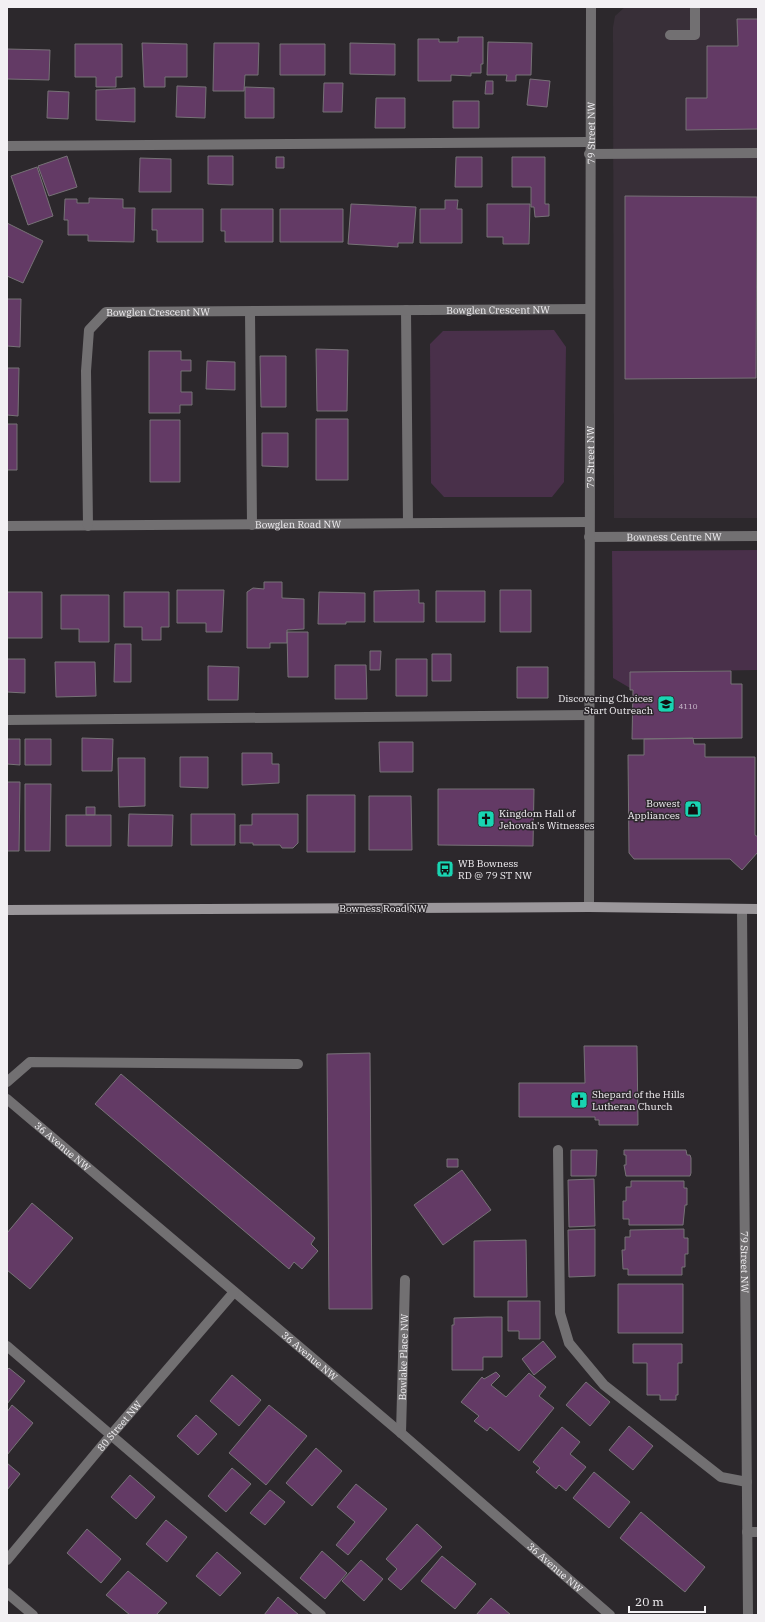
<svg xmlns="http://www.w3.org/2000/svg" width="765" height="1622" viewBox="0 0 765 1622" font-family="'IBM Plex Serif',serif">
<rect width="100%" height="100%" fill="#2c282c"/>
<path fill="#382f38" d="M625,7H758V518H614L613,27L615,16Z"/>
<path fill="#49304a" d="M554,330L566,347L564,482L552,497H444L431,483L430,344L443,331Z
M758,550V670L631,672L630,688L613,678L612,551Z"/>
<path fill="#633a65" stroke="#777277" d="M737,19H758V129L686,130V98H707V46H738Z
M458,37H483V64H481V73H471V76L451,75V81H418V39H439V42H458Z
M488,42L532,43L531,75H516V81H506L507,75H487Z
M142,43L187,44V77H165V87H144Z
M214,43H259L258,75H245L244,91H213Z
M350,43L395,44V75L350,74Z
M75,44H122V77H116V87H96V77H75Z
M280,44H325V75H280Z
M7,49L50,50L49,80L7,79Z
M530,79L550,81L547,107L527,105Z
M486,81H493V94H485Z
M324,83H343L342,112H323Z
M177,86L206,87L205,118L176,117Z
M245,87L274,88V118H245Z
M135,88V122L96,120V90Z
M48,91L69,92L68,119L47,118Z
M376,98H405V128H375Z
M453,101H479V128H453Z
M67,156L77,187L49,196L38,166Z
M208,156H233V185L208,184Z
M276,157H284V168H276Z
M456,157H482V187H455Z
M512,157H545V204H549V216L535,217L534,207H531V187H512Z
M140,158L171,159V192H139Z
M37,167L53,216L28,225L11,176Z
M625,196L757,197L756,378L625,379Z
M89,198L123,199V208H135L134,242L88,241V235H68V220H64L65,199H77V203H89Z
M445,200H458L457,209H462V243H420V209H445Z
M351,204L416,207L413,243H398V247L348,244Z
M487,204H530L529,244H503V237H487Z
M152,209H203V242H157V230H152Z
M221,209H273V242H225V231H221Z
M280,209H343V242H280Z
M7,223L43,241L23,283L7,276Z
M7,299H21L20,347L7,346Z
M316,349L348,350L347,411H317Z
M149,351H181V360H191V371H181V392H192V405H180V413H149Z
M260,356H286V407H261Z
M207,361L235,362V390L206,389Z
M7,368H19L18,416L7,415Z
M316,419H348V480H316Z
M150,420H180V482H150Z
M7,424H17V470H7Z
M262,433H288V467L262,466Z
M264,582H282V598L304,599V629L287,630V643H270V648H247V592L253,588L264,589Z
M177,590H224L222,632H206V623H177Z
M419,590V603H424V622H374V591Z
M500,590H531V632H500Z
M436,591H485V622H436Z
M7,592H42V638H7Z
M124,592H169V627H161V640H142V627H124Z
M319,592L365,593V622H346V624H318Z
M61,595H109V642H79V629H61Z
M287,632H308V677H288Z
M115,644H131V682H114Z
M370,651H381L380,670H370Z
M432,654H451V681H432Z
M7,659H25V693L7,692Z
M396,659H427V696H396Z
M55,662H95L96,696L56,697Z
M335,665H366L367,699H335Z
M208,666L239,667L238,700H208Z
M517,667H548V698H517Z
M731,671V684H742V738L632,739L633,690H630V672Z
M82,738L113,739L112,771H82Z
M693,738L694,744H705V757H755V835L758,837V852L742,870L730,859H634L629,853L628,755H644V739Z
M7,739H20V765L7,764Z
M25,739H51V765H25Z
M379,742H413V772H380Z
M242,753H272V764H279V783L242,785Z
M180,757H208V788L180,787Z
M118,758H145V806L119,807Z
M7,782H20L19,851H7Z
M25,784H51L50,851H25Z
M438,789H534L533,846L438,845Z
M307,795H355V852H307Z
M369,796H411L412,850H369Z
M86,807H95V815H86Z
M129,814L173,815L172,846H128Z
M191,814H235V845H191Z
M252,814H298V843L293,848H282L280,845H253V843H240V825H252Z
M66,815H111V846H66Z
M584,1046H637L638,1125H599V1120H595V1117H519V1083H585Z
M370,1053L372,1309H329L327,1054Z
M121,1074L315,1238L311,1244L318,1251L302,1269L294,1262L289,1269L95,1104Z
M571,1150H597L596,1176H571Z
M624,1150H686L687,1155H690L691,1158V1173L690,1176H626L624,1165H626V1155H624Z
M447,1159H458V1167H447Z
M462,1170L491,1210L443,1245L414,1205Z
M594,1179L595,1226L569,1227L568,1180Z
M631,1181H684V1188H687V1205H685L683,1225H629V1219H623V1201H626V1187H631Z
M32,1203L73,1238L30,1289L7,1270V1233Z
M595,1229V1276L569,1277L568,1230Z
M684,1229V1238H688V1254H685V1267H682V1275H628V1269H623L622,1250H625V1237H630V1230Z
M526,1240L527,1297H474V1241Z
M618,1284H683V1333H618Z
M508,1301H540V1339H519V1331H508Z
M487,1317H502V1357H483V1370H452V1325H454V1318Z
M543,1341L556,1357L534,1375L522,1359Z
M633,1344H682V1363H678V1395H676V1400H660V1395H647V1363H633Z
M9,1368L25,1381L7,1404V1370Z
M496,1372L500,1376L491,1385L506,1397L529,1373L546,1387L539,1396L554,1408L519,1451L490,1427L487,1431L474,1421L479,1416L461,1402L482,1377L484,1379Z
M232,1375L261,1400L239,1426L210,1401Z
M586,1382L610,1402L590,1426L566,1405Z
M12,1405L33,1423L7,1455V1412Z
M269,1405L307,1436L266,1485L229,1453Z
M196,1415L217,1434L198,1455L177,1436Z
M629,1426L653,1446L633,1470L609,1450Z
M562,1427L580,1442L570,1454L586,1467L566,1491L559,1485L556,1489L536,1472L540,1468L533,1462Z
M316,1448L342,1471L312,1506L286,1483Z
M7,1463L20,1474L7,1490Z
M232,1468L251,1484L226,1512L208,1496Z
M594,1472L630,1502L609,1528L573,1498Z
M130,1475L155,1497L136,1519L111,1497Z
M356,1484L387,1509L348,1555L336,1545L355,1522L337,1507Z
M270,1490L285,1502L265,1525L250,1513Z
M641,1512L705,1567L685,1592L620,1538Z
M166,1520L187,1537L167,1562L146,1544Z
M417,1524L442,1547L401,1590L388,1579L397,1569L386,1559Z
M87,1529L121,1559L101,1583L67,1553Z
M322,1551L347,1573L325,1599L300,1578Z
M217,1552L241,1573L220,1596L196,1576Z
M442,1556L476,1584L455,1609L421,1581Z
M361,1560L383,1579L364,1601L342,1581Z
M128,1571L167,1603L156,1615H130L106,1595Z
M278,1597L299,1615H264Z
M491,1598L511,1615H476Z"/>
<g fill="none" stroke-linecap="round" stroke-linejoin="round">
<g stroke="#727072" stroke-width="10">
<path d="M670,35H695V7"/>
<path d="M7,146L589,142"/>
<path d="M589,154L758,153"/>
<path d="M250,312L252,525"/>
<path d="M7,720L589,715"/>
<path d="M7,1082L30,1062L298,1064"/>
<path d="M558,1150L560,1313L569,1343L604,1385L721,1477L747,1482"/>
<path d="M7,1346L321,1615"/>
<path id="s1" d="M401,1433L405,1280"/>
<path d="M747,1532H758"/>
</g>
<g stroke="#727072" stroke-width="10">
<path d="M406,310L408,523"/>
<path id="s2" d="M7,526L589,522"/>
<path id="s3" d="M88,526L86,371L89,330L106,312L590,309"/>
<path id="s4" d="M589,537L758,536"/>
<path id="s5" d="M589,907L591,7"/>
<path id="s6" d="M742,910L748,1615"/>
<path id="s7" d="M7,1099L401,1433L610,1615"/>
<path id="s8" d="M7,1560L111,1435L234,1292"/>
<path d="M7,1593L33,1615"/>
</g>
<path stroke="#9b979b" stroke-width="10" d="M7,910L589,907L758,909"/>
</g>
<defs>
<g id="school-square" transform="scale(0.9)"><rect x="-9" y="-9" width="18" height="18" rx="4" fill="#19d5b2" stroke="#2c282c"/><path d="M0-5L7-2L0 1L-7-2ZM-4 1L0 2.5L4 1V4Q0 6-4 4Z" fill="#111"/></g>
<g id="shop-square" transform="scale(0.9)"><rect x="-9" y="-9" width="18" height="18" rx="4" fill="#19d5b2" stroke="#2c282c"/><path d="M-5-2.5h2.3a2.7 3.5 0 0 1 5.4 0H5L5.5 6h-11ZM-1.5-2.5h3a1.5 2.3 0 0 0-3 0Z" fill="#111"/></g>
<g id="church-square" transform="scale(0.9)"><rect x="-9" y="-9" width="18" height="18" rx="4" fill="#19d5b2" stroke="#2c282c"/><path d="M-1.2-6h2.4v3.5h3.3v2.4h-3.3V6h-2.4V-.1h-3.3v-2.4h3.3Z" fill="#111"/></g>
<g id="bus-square" transform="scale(0.9)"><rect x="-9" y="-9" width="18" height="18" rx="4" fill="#19d5b2" stroke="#2c282c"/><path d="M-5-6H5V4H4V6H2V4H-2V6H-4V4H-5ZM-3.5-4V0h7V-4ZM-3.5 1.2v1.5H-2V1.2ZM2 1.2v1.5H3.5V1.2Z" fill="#111"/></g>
</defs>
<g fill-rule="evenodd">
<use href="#school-square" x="666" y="704"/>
<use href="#shop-square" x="693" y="809"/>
<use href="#church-square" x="486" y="819"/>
<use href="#bus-square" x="445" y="869"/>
<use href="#church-square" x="579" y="1100"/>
</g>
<g text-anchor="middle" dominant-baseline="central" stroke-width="3" stroke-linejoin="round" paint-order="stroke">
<g font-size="8" fill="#cec2d0">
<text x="688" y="706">4110</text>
</g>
<g font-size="10" fill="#f2f0f3" stroke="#2c282c">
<text stroke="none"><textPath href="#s5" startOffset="774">79 Street NW</textPath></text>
<text stroke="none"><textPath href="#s3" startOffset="613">Bowglen Crescent NW</textPath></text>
<text stroke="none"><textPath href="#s3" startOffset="273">Bowglen Crescent NW</textPath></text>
<text stroke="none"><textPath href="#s5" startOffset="450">79 Street NW</textPath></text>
<text stroke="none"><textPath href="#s2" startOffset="291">Bowglen Road NW</textPath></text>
<text stroke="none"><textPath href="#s4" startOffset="85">Bowness Centre NW</textPath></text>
<text x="383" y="908">Bowness Road NW</text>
<text stroke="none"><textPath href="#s7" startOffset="73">36 Avenue NW</textPath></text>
<text stroke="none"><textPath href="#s6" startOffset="352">79 Street NW</textPath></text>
<text stroke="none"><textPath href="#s7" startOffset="397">36 Avenue NW</textPath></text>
<text stroke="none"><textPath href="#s1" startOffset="76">Bowlake Place NW</textPath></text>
<text stroke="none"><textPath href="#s8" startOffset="175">80 Street NW</textPath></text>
<text stroke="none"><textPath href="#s7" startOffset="721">36 Avenue NW</textPath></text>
</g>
<g font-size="10" fill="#f2f0f3" stroke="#2c282c" text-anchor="start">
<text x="653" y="698" text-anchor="end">Discovering Choices<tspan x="653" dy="12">Start Outreach</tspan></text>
<text x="680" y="803" text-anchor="end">Bowest<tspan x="680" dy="12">Appliances</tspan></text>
<text x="499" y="813">Kingdom Hall of<tspan x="499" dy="12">Jehovah's Witnesses</tspan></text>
<text x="458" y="863">WB Bowness<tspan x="458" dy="12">RD @ 79 ST NW</tspan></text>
<text x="592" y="1094">Shepard of the Hills<tspan x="592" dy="12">Lutheran Church</tspan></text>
</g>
</g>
<rect width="765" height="1622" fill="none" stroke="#f2f0f3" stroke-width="16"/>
<path d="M629 1606v6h76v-6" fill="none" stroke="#f2f0f3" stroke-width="2"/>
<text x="635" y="1606" font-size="12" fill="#f2f0f3" stroke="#2c282c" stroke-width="3" paint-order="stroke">20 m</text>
</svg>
